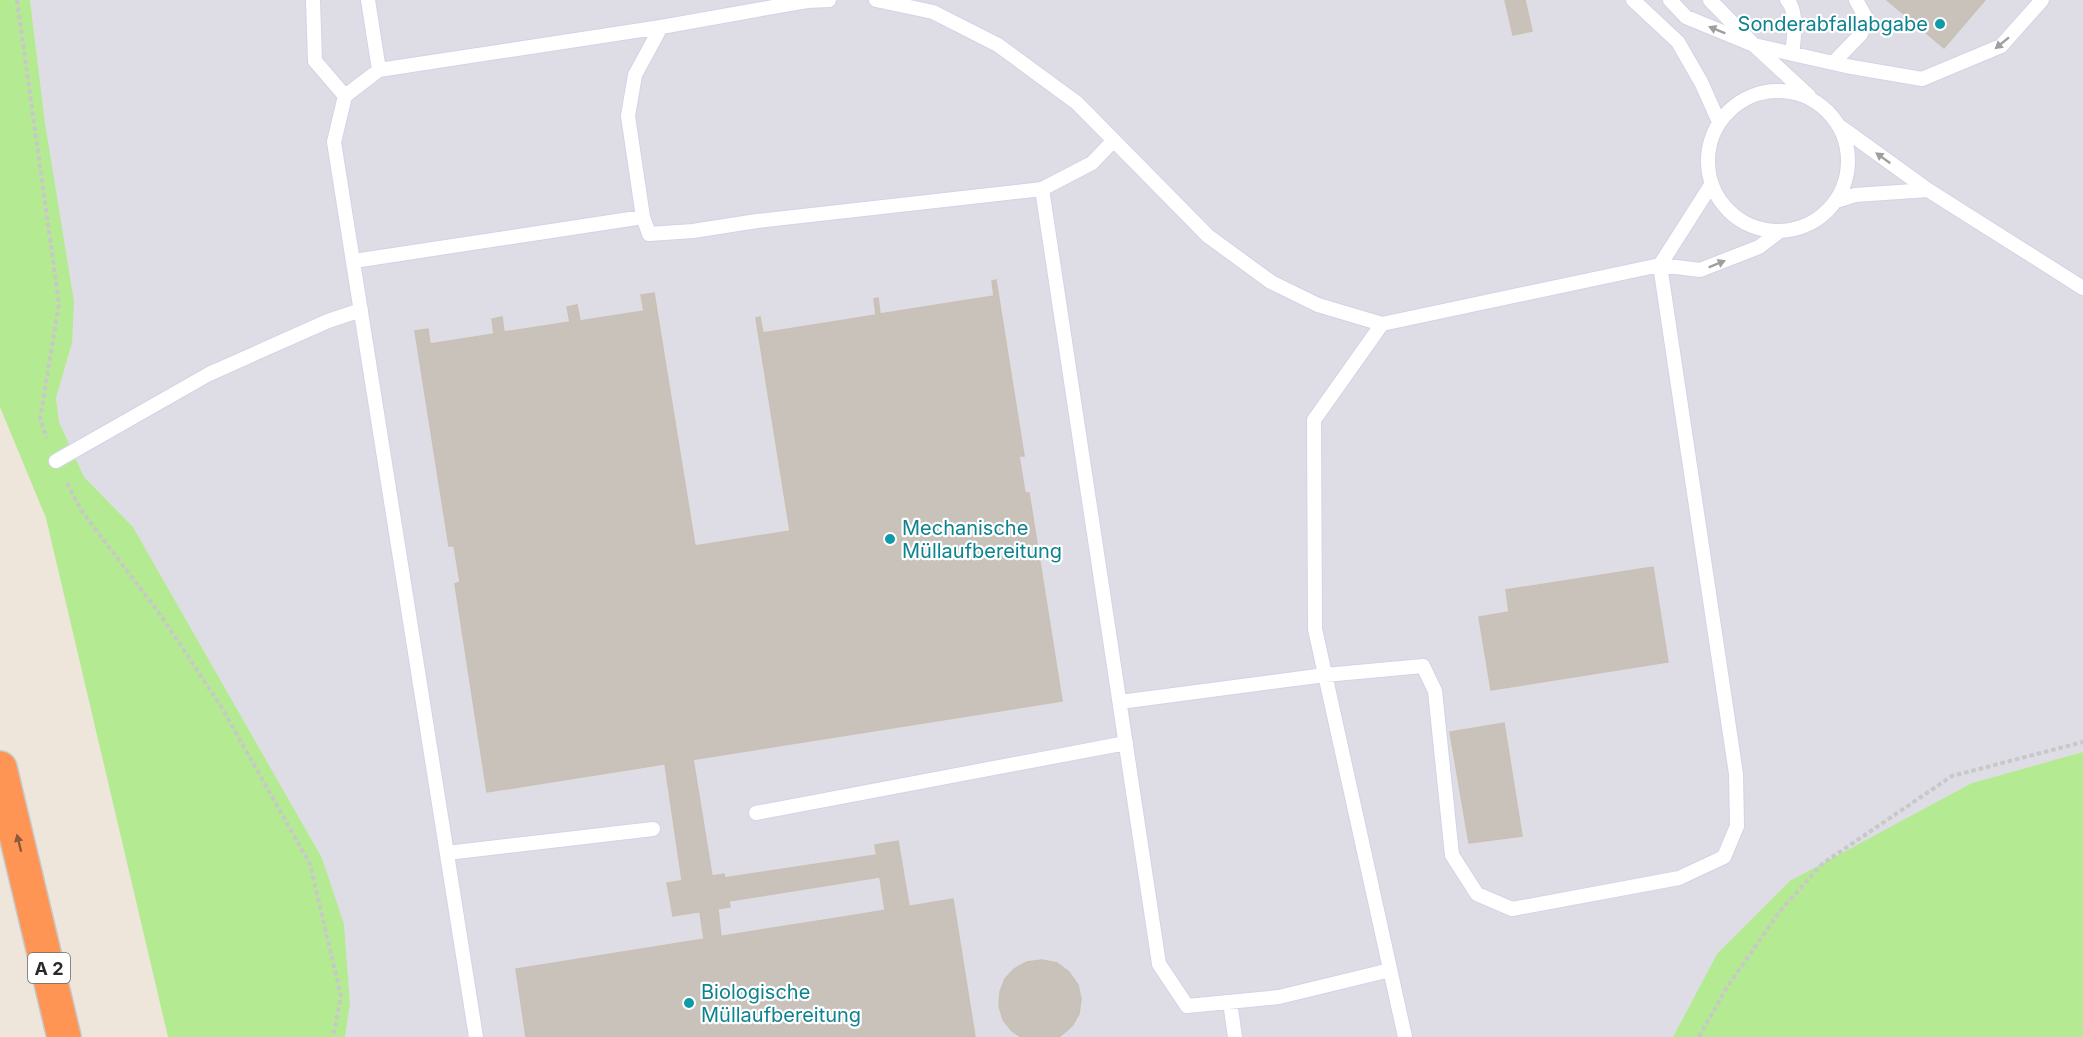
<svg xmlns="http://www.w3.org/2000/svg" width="2083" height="1037" viewBox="0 0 2083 1037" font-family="Inter,sans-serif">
<rect width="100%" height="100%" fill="#eee5db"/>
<path fill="#dedce5" d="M30,0H2083V752L1972,783L1717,954L1673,1037H345L350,1003L344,924L322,858L133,527L84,477L59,422L56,398L72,343Z"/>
<path fill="#b4ea92" d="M0,0H30L45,123L74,302L72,343L56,398L59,422L84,477L133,527L322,858L344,924L350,1003L345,1037H168L46,518L0,407Z
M2083,752V1037H1673L1717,954L1790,881L1972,783Z"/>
<path fill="#c9c2ba" stroke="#c9c1b4" stroke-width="1.5" d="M1505,0H1525L1532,31L1513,35Z
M1887,0H1985L1944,48Z
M996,280L1024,456H1019L1025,493H1029L1062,701L487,792L455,584L460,582L454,546H449L415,331L428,329L430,344L494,334L492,319L502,317L504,332L570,322L567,307L577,305L580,321L644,311L641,295L654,293L695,546L790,531L756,318L760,317L763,333L876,315L874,299L878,298L880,314L994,296L992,281Z
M1653,567L1668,662L1491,690L1479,617L1509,612L1506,590Z
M1504,723L1522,836L1469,843L1450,732Z
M693,759L712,876L682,880L665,764Z
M898,841L909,906L885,910L875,845Z
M876,855L880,877L729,901L725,878Z
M724,874L730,907L673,916L667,883Z
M953,899L975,1037H863L843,917Z
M718,909L721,937L704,939L700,912Z
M843,917L863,1037H526L516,969Z
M1042,960L1057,963L1069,972L1078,985L1081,999L1079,1014L1072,1026L1059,1037H1021L1012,1031L1003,1020L999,1006L1000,992L1005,979L1014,969L1027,962Z"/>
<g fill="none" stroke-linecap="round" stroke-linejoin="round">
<g stroke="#d0d5e5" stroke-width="16">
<path id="service" d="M313,0L315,61L345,96
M368,0L379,70
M876,0L933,12L998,45L1077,103L1208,236L1271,282L1318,305L1382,324L1660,265L1700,270L1759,247L1780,231
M1633,0L1678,42L1701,82L1719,122
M1670,0L1686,17L1754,45L1846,66L1922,79L2001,46L2042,0
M1710,0L1754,45L1809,96
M1787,0C1798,10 1794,40 1792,54
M1833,63L1861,34L1866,18L1856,0
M1708 161a70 70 0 1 1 140 0a70 70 0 1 1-140 0Z
M1838,125L1928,190L2083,288
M1042,189L1159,964L1187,1006L1279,997L1390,970
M1836,201L1855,195L1928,190
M643,217L649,234L693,231L757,221L1042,189L1092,163L1114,140
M354,261L643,217L628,116L635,75L661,27
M1382,324L1314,420L1315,629L1405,1037
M56,461L209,374L328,321L361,310
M1120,702L1325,675L1423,666L1435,691L1452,855L1477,894L1512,909L1679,878L1724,857L1737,826L1736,774L1660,265L1711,185
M756,813L1126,743
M447,853L653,829
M1230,1002L1235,1037
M476,1037L334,142L345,96L379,70L661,27L807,1L829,0"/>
</g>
<g stroke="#c8c8c8" stroke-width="36">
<path id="motorway" d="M0,768L64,1037"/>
</g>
<path stroke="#c8c8c8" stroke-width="4" stroke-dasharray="4.5 3" stroke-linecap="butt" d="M17,0L59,304L40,419L47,438
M67,483L81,510L162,617L222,708L310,864L341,996L333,1037
M1699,1037L1727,987L1780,911L1822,864L1952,776L2083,742"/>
<use href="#service" stroke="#fff" stroke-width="14"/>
<use href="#motorway" stroke="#ff9555" stroke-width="33"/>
</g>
<defs><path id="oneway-solid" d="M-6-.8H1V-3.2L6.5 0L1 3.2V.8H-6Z" transform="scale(1.5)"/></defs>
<g fill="#9f9f9f">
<use href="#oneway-solid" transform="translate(1717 30) rotate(-158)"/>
<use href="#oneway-solid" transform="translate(2002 43) rotate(141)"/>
<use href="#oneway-solid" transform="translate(1883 158) rotate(-144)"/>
<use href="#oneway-solid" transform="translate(1717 264) rotate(-22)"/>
</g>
<use fill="#8a5a3d" href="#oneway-solid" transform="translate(19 843) rotate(-104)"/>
<g fill="#0f9aa8" stroke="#fff" stroke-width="2">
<circle cx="1940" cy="24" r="6"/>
<circle cx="890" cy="539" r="6"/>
<circle cx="689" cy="1003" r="6"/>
</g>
<g text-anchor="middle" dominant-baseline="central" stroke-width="4.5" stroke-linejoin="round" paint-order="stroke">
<rect fill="#fff" stroke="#6a6a6a" stroke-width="1.5" x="28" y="953" width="42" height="30" rx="4.5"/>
<g font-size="18" font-weight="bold" fill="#2a2a2a">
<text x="49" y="968">A 2</text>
</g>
<g font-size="20" fill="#0d838f" stroke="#fff" text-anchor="start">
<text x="1928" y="24" text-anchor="end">Sonderabfallabgabe</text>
<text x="902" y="528">Mechanische<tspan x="902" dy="23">Müllaufbereitung</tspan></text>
<text x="701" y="992">Biologische<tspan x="701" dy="23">Müllaufbereitung</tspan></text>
</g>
</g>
</svg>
